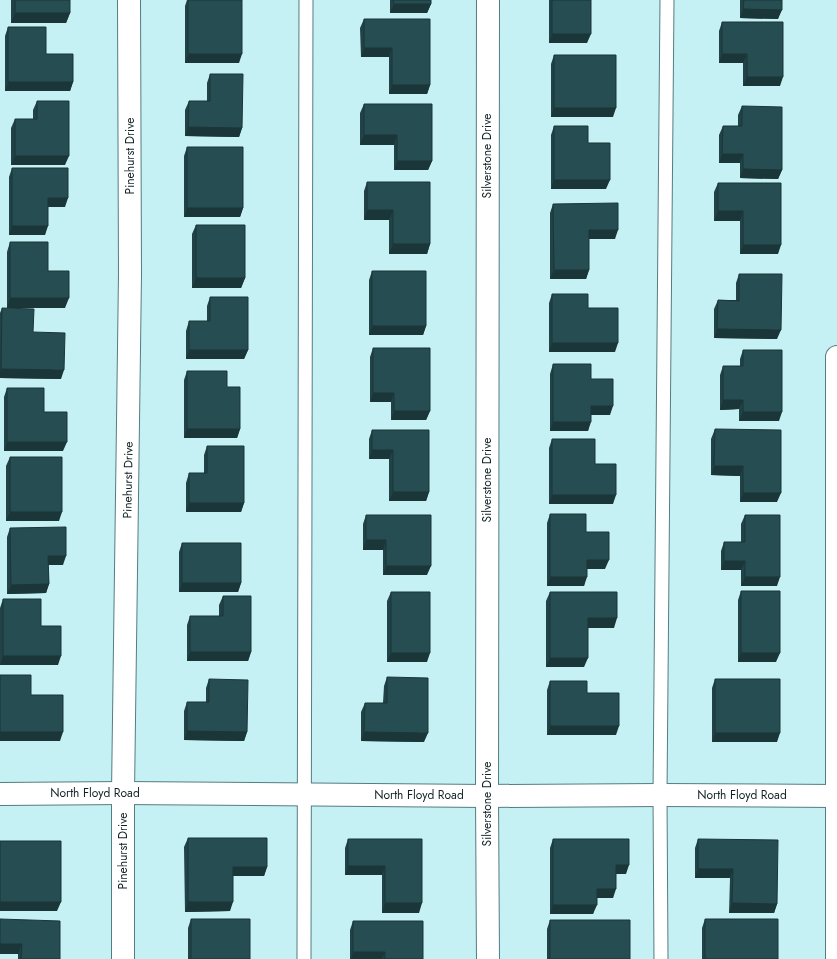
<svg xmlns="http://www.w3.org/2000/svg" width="837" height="959" viewBox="0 0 837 959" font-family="Jost,sans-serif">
<rect width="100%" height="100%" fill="#c5f0f4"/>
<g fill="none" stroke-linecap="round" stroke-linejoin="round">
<g stroke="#557d81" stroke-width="15">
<path id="lane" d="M304,959L306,0
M661,959L660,795L667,0"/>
</g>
<g stroke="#557d81" stroke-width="24">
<path id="street" d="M488,0L487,796L488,959
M123,959V793L130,274L129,0
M837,959V357"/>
</g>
<g stroke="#557d81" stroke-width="24">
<path id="secondary" d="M0,794L123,793L487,796L660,795L837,796"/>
</g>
<use href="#lane" stroke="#fff" stroke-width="13"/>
<use href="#street" stroke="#fff" stroke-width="22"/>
<use href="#secondary" stroke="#fff" stroke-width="22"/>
</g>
<path fill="#214246" d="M11,0H70V13L66,23H11Z
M187,0H242L239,63H185V6Z
M390,0H431V4L427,13H390Z
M549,0H591L587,43H549Z
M740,0H782L778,19L740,18Z
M364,19L430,85L427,94H389V57H361L360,28Z
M722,22L780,86H743V63H719V31Z
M8,27L46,54L73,82L70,91H5V36Z
M554,55L613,117H551V64Z
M210,74L242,128L239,137L185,136V110L189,101H207V83Z
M37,101L65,165H11V128L15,119H33V110Z
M364,104L432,161L428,170H394V145H360V113Z
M742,106L782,170L778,179L740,178V163H719V135L723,126H738V115Z
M554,126L588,143L606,189H551V135Z
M187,147L243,208L240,217H184V156Z
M12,168L65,207H48L45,235H9V177Z
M367,182L430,244L427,254H389V220H364V191Z
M718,183H781L778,254H740V221H714V192Z
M553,204L615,239H589V270L586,279H550V213Z
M196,225L245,278L241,288H192V234Z
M10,242L48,271L65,308H7V252Z
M372,271L426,326L423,335H369V280Z
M739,274L777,339L714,338V309L718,300H736V283Z
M552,294L588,308L615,352H549V303Z
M210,297L248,350L244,359H186V331L189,321H207V306Z
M2,308L61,379L0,378V313Z
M373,348L430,411L426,420H391V402H370V357Z
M743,350L779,421H739V409L720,410V375L723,366H740V359Z
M553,364L591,379L610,415H591L588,431H550V374Z
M187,371L227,387L240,429L237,438H184V380Z
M7,388L44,412L63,451H4V397Z
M715,429L777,502H740V476L711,475V439Z
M372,430H429V492L426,501H389V459H369V439Z
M552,439L595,464L613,504H549V448Z
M207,446L244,503L241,512H186V483L189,473H204V455Z
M10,457L59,521H6V466Z
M550,514L586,532L605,569H587L584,586H547V523Z
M366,515L427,575H383V550H363V524Z
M745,515L777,586H741V570H721V551L724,542H741V524Z
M10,528L63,565H48L49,584L46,593L7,594V537Z
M182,543L241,583L238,592H179V552Z
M741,591L776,662H738V600Z
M391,592L427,662H387V601Z
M550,592L614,628H588L584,667H546V601Z
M223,596L251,652L248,661H187V625L190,616H219V605Z
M3,599L41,626L58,665H0V608Z
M387,677L424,742L361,741V712L365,703H383L384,686Z
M209,679L247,732L244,741L184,740V711L187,702H206V688Z
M715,679L777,742H712V688Z
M550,681L587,693L616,735H547V690Z
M188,838L267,867L264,876H233L230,911L185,912L184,847Z
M348,839H422L419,913H382V875H345V848Z
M553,839L626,874H616L613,898H597L593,914H550V848Z
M698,839L777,904L774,913H729L730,878H695V848Z
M0,919L60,959H18V954H0Z
M191,919L250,959H188V928Z
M705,919L778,959H702V928Z
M550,920L630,959H547V929Z
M353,921L423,959H350V930Z"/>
<path fill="#1b3639" d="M394,4H431L427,13H390Z
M743,9L782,10L778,19L740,18Z
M15,13H70L66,23H11Z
M552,34H591L587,43H549Z
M364,48H392L389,57H361Z
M188,54H242L239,63H185Z
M722,54H747L743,63H719Z
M747,77H783L780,86H743Z
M8,82H73L70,91H5Z
M392,85H430L427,94H389Z
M554,108H616L613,117H551Z
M188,127L242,128L239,137L185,136Z
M364,135H397L394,145H360Z
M722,154H743L740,163H719Z
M15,156H69L65,165H11Z
M397,161H432L428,170H394Z
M743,169L782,170L778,179L740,178Z
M554,180H610L606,189H551Z
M48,198H68L65,207H45Z
M187,208H243L240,217H184Z
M367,210H393L389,220H364Z
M718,211H743L740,221H714Z
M12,226H48L45,235H9Z
M589,230H618L615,239H585Z
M393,244H430L427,254H389Z
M743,245H781L778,254H740Z
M554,270H589L586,279H550Z
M196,278H245L241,288H192Z
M10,298H69L65,308H7Z
M372,326H426L423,335H369Z
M717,329L781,330L777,339L714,338Z
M552,343H618L615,352H549Z
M189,350H248L244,359H186Z
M1,369L64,370L61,379L0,378V372Z
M373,393H394L391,402H370Z
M723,400H743L739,409L720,410Z
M591,406H613L610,415H588Z
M394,411H430L426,420H391Z
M743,412H782L779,421H739Z
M553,422H591L588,431H550Z
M187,429H240L237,438H184Z
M7,442H67L63,451H4Z
M372,450H393L389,459H369Z
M714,466H743L740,476L711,475Z
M393,492H429L426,501H389Z
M743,493H781L777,502H740Z
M552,495H616L613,504H549Z
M189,503H244L241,512H186Z
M10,512H62L59,521H6Z
M366,540H386L383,550H363Z
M48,556H66L63,565H45Z
M587,560H609L605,569H584Z
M724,561H745L741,570H721Z
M386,566H431L427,575H383Z
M550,577H587L584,586H547Z
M745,577H780L777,586H741Z
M182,583H241L238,592H179Z
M49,584L46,593L7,594L11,585Z
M588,618H617L614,628H584Z
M190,652H251L248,661H187Z
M391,653H430L427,662H387Z
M741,653H780L776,662H738Z
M3,656H61L58,665H0Z
M550,658H588L584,667H546Z
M550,726H619L616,735H547Z
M187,731L247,732L244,741L184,740Z
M0,732H63L60,741H0Z
M364,732L428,733L424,742L361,741Z
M715,733H780L777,742H712Z
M616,865H629L626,874H613Z
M348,866H385L382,875H345Z
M233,867H267L264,876H229Z
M698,869H733L730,878H695Z
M597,889H616L613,898H593Z
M0,902H61L57,911H0Z
M188,902H233L230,911L185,912Z
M385,903H422L419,913H382Z
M732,903L777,904L774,913H729Z
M553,905H597L593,914H550Z
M0,944H22L18,954H0Z
M353,952H385L382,959H351Z"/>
<path fill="#264d51" stroke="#1b3639" d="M15,0H70V13H15Z
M188,0H242V54H188Z
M393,0H431V4H394Z
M552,0H591V34H552Z
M744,0H782V10L743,9Z
M364,19H430V85H392V48H364Z
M722,22H783V77H747V54H722Z
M8,27H46V54H73V82H8Z
M554,55H616V108H554Z
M210,74H243L242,128L188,127L189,101H210Z
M37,101H69V156H15V119H37Z
M364,104H432V161H397V135H364Z
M742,106L782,107V170L743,169V154H722L723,126H742Z
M554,126H588V143H610V180H554Z
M187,147H243V208H187Z
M12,168H68V198H48V226H12Z
M367,182H430V244H393V210H367Z
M718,183H781V245H743V211H718Z
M618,203V230H589V270H554L553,204Z
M196,225H245V278H196Z
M10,242H48V271H69V298H10Z
M372,271H426V326H372Z
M739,274H782L781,330L717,329L718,300L739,301Z
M552,294H588V308H618V343H552Z
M210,297H248V350H189V321H210Z
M2,308L34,309L33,332L65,333L64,370L1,369Z
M373,348H430V411H394V393H373Z
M743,350H782V412H743V400H723V366H743Z
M553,364H591V379H613V406H591V422H553Z
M187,371H227V387H240V429H187Z
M7,388H44V412H67V442H7Z
M715,429L781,430V493H743V466H714Z
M372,430H429V492H393V450H372Z
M552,439H595V464H616V495H552Z
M207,446H244V503H189V473H207Z
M10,457H62V512H10Z
M550,514H586V532H609V560H587V577H550Z
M366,515H431V566H386V540H366Z
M745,515H780V577H745V561H724V542H745Z
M66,527V556H48L49,584L11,585L10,528Z
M182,543H241V583H182Z
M741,591H780V653H741Z
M391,592H430V653H391Z
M550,592H617V618H588V658H550Z
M223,596H251V652H190V616H223Z
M3,599H41V626H61V656H3Z
M0,675H31V695H63V732H0Z
M387,677L428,678V733L364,732L365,703H387Z
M209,679L248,680L247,732L187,731V702H209Z
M715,679H780V733H715Z
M550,681H587V693H619V726H550Z
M188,838H267V867H233V902H188Z
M348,839H422V903H385V866H348Z
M553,839H629V865H616V889H597V905H553Z
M698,839L778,840L777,904L732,903L733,869H698Z
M0,841H61V902H0Z
M0,919L60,921V959H21L22,944H0Z
M191,919H250V959H191Z
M705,919H778V959H705Z
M550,920H630V959H550Z
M353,921H423V959H385V952H353Z"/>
<g text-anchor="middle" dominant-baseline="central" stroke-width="4" stroke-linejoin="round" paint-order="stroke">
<g font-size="12" fill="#112223" stroke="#fff">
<text transform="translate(130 156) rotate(-90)">Pinehurst Drive</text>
<text transform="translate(487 156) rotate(-90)">Silverstone Drive</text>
<text transform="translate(128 480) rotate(-89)">Pinehurst Drive</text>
<text transform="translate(487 480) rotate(-90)">Silverstone Drive</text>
<text x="95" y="793">North Floyd Road</text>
<text x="419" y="795">North Floyd Road</text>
<text x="742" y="795">North Floyd Road</text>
<text transform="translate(487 804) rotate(-90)">Silverstone Drive</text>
<text transform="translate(123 851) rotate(-90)">Pinehurst Drive</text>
</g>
</g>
</svg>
